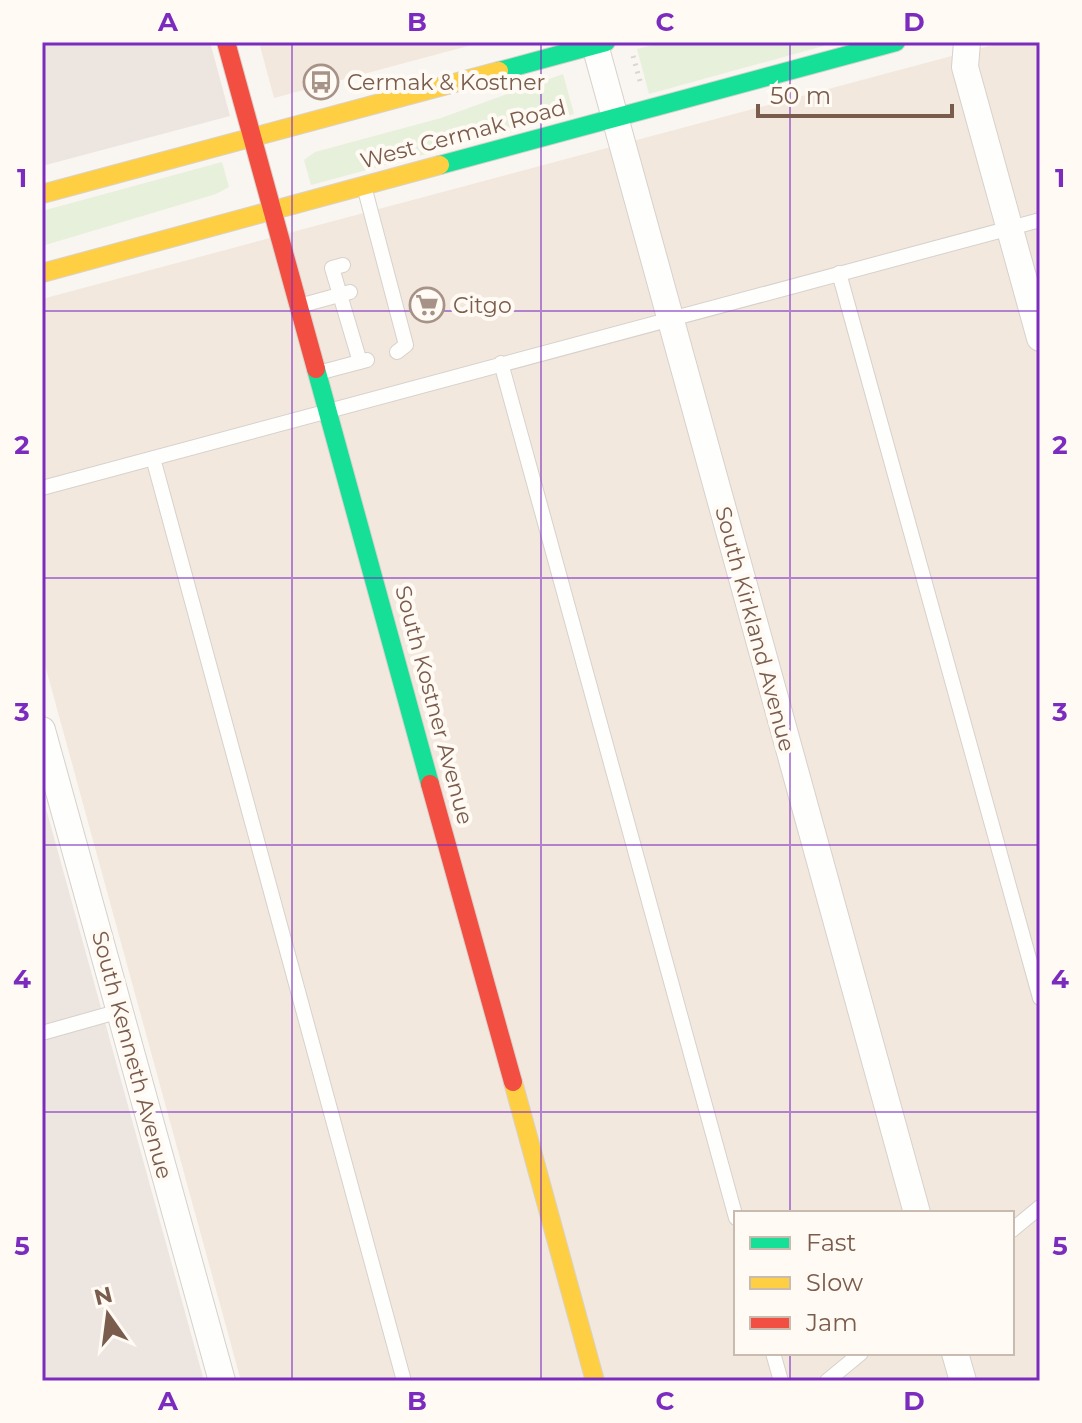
<svg xmlns="http://www.w3.org/2000/svg" width="1082" height="1423" viewBox="0 0 1082 1423" font-family="Montserrat,sans-serif">
<rect width="100%" height="100%" fill="#f9f5f0"/>
<path fill="#f2e8de" fill-rule="evenodd" d="M259,42H483L274,98Z
M1004,42H1040V1381H241L42,654V299ZM736,1213H1012V1353H736Z"/>
<path fill="#ede5e0" d="M42,42H210L230,116L42,166Z
M42,794L204,1381H42Z"/>
<path fill="#e7f0db" d="M664,42H838L649,94L637,49Z
M563,74L574,114L311,185L304,160L315,152L441,118Z
M222,162L229,187L216,194L42,246V211Z"/>
<g fill="none" stroke-linecap="round" stroke-linejoin="round">
<g stroke="#d7d1cb" stroke-width="16">
<path id="lane" d="M364,186L406,345L397,352
M343,265L332,268L360,362
M839,273L1040,998
M299,306L350,292
M501,363L736,1218
M318,373L367,360
M153,458L404,1381
M42,488L1040,220
M42,1033L120,1011
M1012,1230L1040,1207
M773,1353L781,1381
M827,1381L861,1353"/>
</g>
<g stroke="#d7d1cb" stroke-width="28">
<path id="street" d="M967,42L965,67L1040,338
M595,45L917,1213
M42,730L222,1381
M955,1353L963,1381"/>
</g>
<g stroke="#d9d2cb" stroke-width="20">
<path id="fast" d="M499,71L606,42
M440,165L896,42
M316,369L430,784"/>
</g>
<g stroke="#d9d2cb" stroke-width="20">
<path id="slow" d="M42,194L499,71
M42,273L440,165
M513,1082L595,1381"/>
</g>
<g stroke="#d9d2cb" stroke-width="20">
<path id="jam" d="M226,42L316,369
M430,784L513,1082"/>
</g>
<path stroke="#dcd5d0" stroke-width="5" stroke-dasharray="2 6" stroke-linecap="butt" d="M633,56L640,81"/>
<use href="#lane" stroke="#fefefd" stroke-width="14"/>
<use href="#street" stroke="#fefefd" stroke-width="26"/>
<use href="#fast" stroke="#16e098" stroke-width="18"/>
<use href="#slow" stroke="#ffcf43" stroke-width="18"/>
<use href="#jam" stroke="#f24e42" stroke-width="18"/>
</g>
<path fill="none" stroke="#7b2cbf" stroke-width="2" stroke-opacity="0.55" d="M292,42V1381M541,42V1381M790,42V1213M42,311H1040M42,578H1040M42,845H1040M42,1112H1040M790,1353V1381"/>
<defs>
<g id="bus-ring" transform="scale(1.8)"><circle r="9.5" fill="#fffaf3" stroke="#a69286" stroke-width="1.5"/><path d="M-5-6H5V4H4V6H2V4H-2V6H-4V4H-5ZM-3.5-4V0h7V-4ZM-3.5 1.2v1.5H-2V1.2ZM2 1.2v1.5H3.5V1.2Z" fill="#a69286"/></g>
<g id="supermarket-ring" transform="scale(1.8)"><circle r="9.5" fill="#fffaf3" stroke="#a69286" stroke-width="1.5"/><path d="M-6-5.5h2.5l.6 2H6L4.5 2H-2.5L-4.4-4H-6ZM-1.5 3.2a1.3 1.3 0 1 0 .1 0ZM3 3.2a1.3 1.3 0 1 0 .1 0Z" fill="#a69286"/></g>
</defs>
<g fill-rule="evenodd">
<use href="#bus-ring" x="321" y="82"/>
<use href="#supermarket-ring" x="427" y="305"/>
</g>
<g text-anchor="middle" dominant-baseline="central" stroke-width="8" stroke-linejoin="round" paint-order="stroke">
<g font-size="22" fill="#7a5c4d" stroke="#fffaf3" text-anchor="start">
<text x="347" y="82">Cermak &amp; Kostner</text>
<text x="453" y="305">Citgo</text>
</g>
<g font-size="22" fill="#7a5c4d" stroke="#fffaf3">
<text transform="translate(463 134) rotate(-15)">West Cermak Road</text>
<text transform="translate(755 629) rotate(75)">South Kirkland Avenue</text>
<text transform="translate(434 705) rotate(75)">South Kostner Avenue</text>
<text transform="translate(132 1055) rotate(75)">South Kenneth Avenue</text>
</g>
</g>
<rect width="1082" height="1423" fill="none" stroke="#fffaf3" stroke-width="88"/>
<rect x="734" y="1211" width="280" height="144" fill="#fffaf3" stroke="#cabbb1" stroke-width="2"/>
<rect x="750" y="1237" width="40" height="12" fill="#16e098" stroke="#cabbb1" stroke-width="2"/>
<text x="806" y="1251" font-size="24" fill="#7a5c4d">Fast</text>
<rect x="750" y="1277" width="40" height="12" fill="#ffcf43" stroke="#cabbb1" stroke-width="2"/>
<text x="806" y="1291" font-size="24" fill="#7a5c4d">Slow</text>
<rect x="750" y="1317" width="40" height="12" fill="#f24e42" stroke="#cabbb1" stroke-width="2"/>
<text x="806" y="1331" font-size="24" fill="#7a5c4d">Jam</text>
<g transform="translate(108 1315) rotate(346)" stroke="#fffaf3" stroke-width="6" paint-order="stroke">
<path d="M0-6L14 30L0 20L-14 30Z" fill="#7a5c4d"/>
<text y="-12" font-size="22" font-weight="bold" text-anchor="middle" fill="#7a5c4d">N</text>
</g>
<path d="M758 104v12h194v-12" fill="none" stroke="#7a5c4d" stroke-width="4"/>
<text x="770" y="104" font-size="24" fill="#7a5c4d" stroke="#fffaf3" stroke-width="6" paint-order="stroke">50 m</text>
<rect x="44" y="44" width="994" height="1335" fill="none" stroke="#7b2cbf" stroke-width="3"/>
<g font-size="26" text-anchor="middle" font-weight="bold" fill="#7b2cbf">
<text x="168" y="31">A</text>
<text x="417" y="31">B</text>
<text x="665" y="31">C</text>
<text x="914" y="31">D</text>
<text x="22" y="187">1</text>
<text x="1060" y="187">1</text>
<text x="22" y="454">2</text>
<text x="1060" y="454">2</text>
<text x="22" y="721">3</text>
<text x="1060" y="721">3</text>
<text x="22" y="988">4</text>
<text x="1060" y="988">4</text>
<text x="22" y="1255">5</text>
<text x="1060" y="1255">5</text>
<text x="168" y="1410">A</text>
<text x="417" y="1410">B</text>
<text x="665" y="1410">C</text>
<text x="914" y="1410">D</text>
</g>
</svg>
